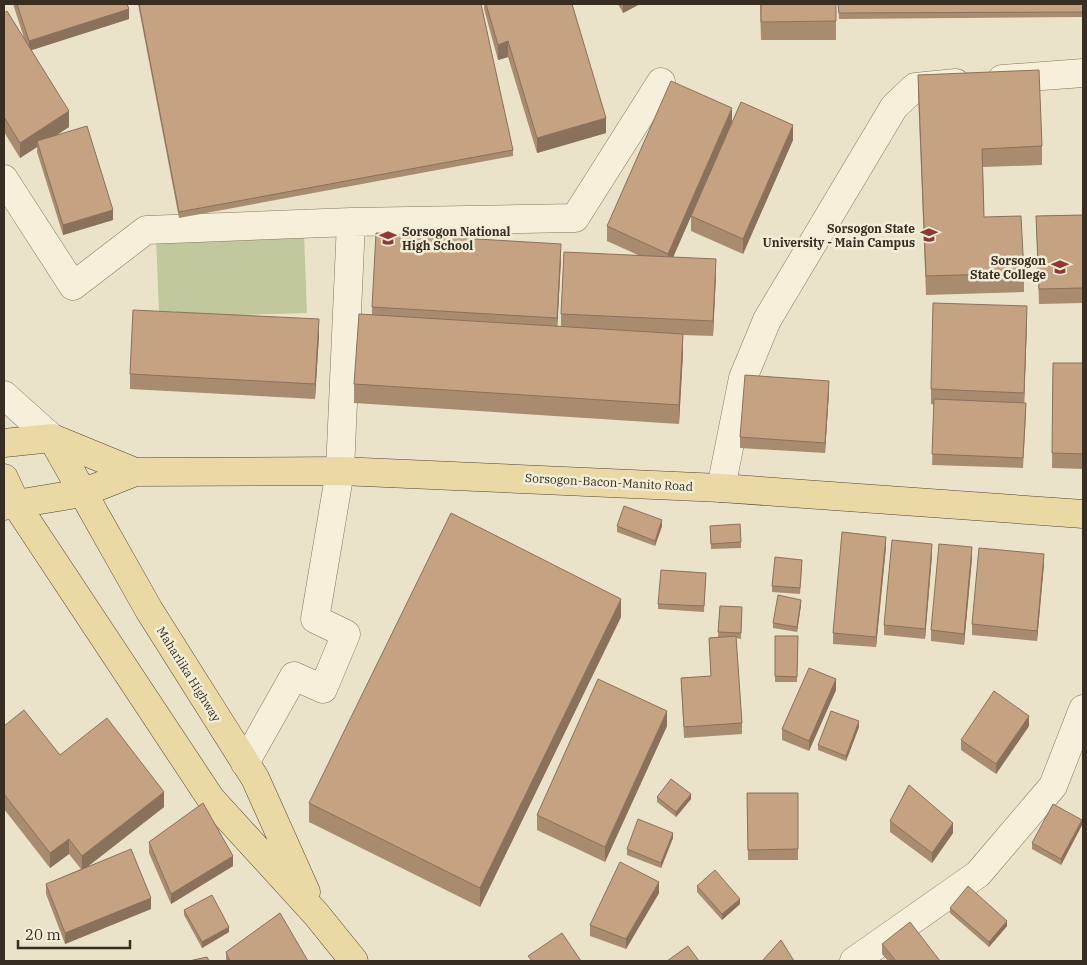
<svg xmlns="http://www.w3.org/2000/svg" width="1087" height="965" viewBox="0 0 1087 965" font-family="'IBM Plex Serif',serif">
<rect width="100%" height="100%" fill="#ebe3c9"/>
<path fill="#c1c89d" d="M304,233L307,313L175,317V311L159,312L156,237Z"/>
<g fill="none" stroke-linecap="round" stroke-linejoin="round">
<g stroke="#86765f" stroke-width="29">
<path id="minor" d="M1002,79L1083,73
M4,179L73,286L146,230L351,222
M4,395L52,438
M721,488L743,378L767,320L894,107L915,87L956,83
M245,763L294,676L323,689L346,634L315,619L340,471L351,222L575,218L661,82
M854,961L978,874L1053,786L1083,709"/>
</g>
<g stroke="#544433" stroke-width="29">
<path id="major" d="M52,438L149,610L255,778L306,892
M4,443L52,438L135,472
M4,478L17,506L211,799L316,914L354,961
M4,506L82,493L135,472L340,471L721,488L1083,514"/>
</g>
<use href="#minor" stroke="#f6f0db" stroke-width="28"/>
<use href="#major" stroke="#ead9a5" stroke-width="28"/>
</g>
<path fill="#a98b70" d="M13,4H127L129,19L31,50L69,127L55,136L113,220L63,235L37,152V147L20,158L4,132V13L25,41Z
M138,4H481L513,150V156L179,218Z
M484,4H572L606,133L537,153L508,57L498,60L484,9Z
M618,4H640L623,13Z
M760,4H836V40H761Z
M838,4H1083V17L839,19Z
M918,75L1042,146V165L983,167L984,217L1024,273V292L926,295L918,93Z
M732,123L793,140L743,254L691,231V216L673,257L716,274L713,336L683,335V353L679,424L354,403V384L372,315V307L561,259L557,326L561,327V314L638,255L607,241V226Z
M1083,215V303L1039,304L1036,216Z
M1027,321L1024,403L1026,414L1023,468L932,465L934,405L931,404V389Z
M319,335L315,399L130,389V374Z
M1053,363H1083V469L1052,468Z
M829,392L825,453L740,448V437Z
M617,526H662L655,546L617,532Z
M710,526L741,542V548L711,549Z
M886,547L876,647L833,644V633Z
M932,555L925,639L884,635V625Z
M972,558L964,645L931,641V630Z
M1044,564L1037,641L972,635V624Z
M802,566L800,594L772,592V586Z
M706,573L704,612L658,609V604Z
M801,605L797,632L773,628V623Z
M720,606L742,607L741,639L736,638L742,723V734L684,738L681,678L711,676L709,638L718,637Z
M621,617L480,907L309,822V803Z
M775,636H798L797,682H775Z
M836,690L809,751L782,740V729Z
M4,726L164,807L87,867L151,909L65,944L46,894V884L81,869L69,854L50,868L4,809Z
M667,726L605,862L537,830V815Z
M1029,726L996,774L961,750V740Z
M859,727L846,761L818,750V745Z
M747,793H798V860H748Z
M657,797L691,799L676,817L657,802Z
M890,821L953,833L932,863L890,832Z
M1082,825L1061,865L1032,849V843Z
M673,838L661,868L627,855V849Z
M149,842L233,866L171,904L149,853Z
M697,886L740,904L722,920L697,892Z
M659,893L626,949L590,936V925Z
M950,908L1007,926L989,947L950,913Z
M184,910L229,932L202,948L184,915Z
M882,944L940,961H888L882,954Z
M226,952L308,961H226Z"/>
<path fill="#8a715b" d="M623,4H640L623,13Z
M129,9V19L29,51V41Z
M508,41V57L498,60V45Z
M732,108V123L668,269V254Z
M69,111V127L39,146L37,141V147L20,158V143Z
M606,118V133L537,153V138Z
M793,125V140L743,254V239Z
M113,210V220L63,235V225Z
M561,244V259L557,333V318Z
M716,259V274L713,336V321Z
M1027,306V321L1024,408V393Z
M319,319V335L315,399V384Z
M683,334V353L679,424V405Z
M829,381V392L825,453V443Z
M662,520V526L655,546V541Z
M886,537V547L876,647V637Z
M932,544V555L925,639V629Z
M972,547V558L964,645V634Z
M1044,554V564L1037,641V631Z
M621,599V617L480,907V888Z
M801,600V605L797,632V627Z
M836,679V690L809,751V741Z
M667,711V726L605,862V847Z
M1029,716V726L996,774V764Z
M859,721V727L846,761V756Z
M164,792V807L82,871V856Z
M691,794V799L676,817V812Z
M1082,820V825L1061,865V859Z
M953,823V833L932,863V853Z
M673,833V838L661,868V863Z
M69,839V854L50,868V853Z
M233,856V866L171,904V894Z
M659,882V893L626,949V939Z
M151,898V909L65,944V933Z
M740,899V904L722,920V914Z
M1007,921V926L989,947V942Z
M229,927V932L202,948V942Z"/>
<path fill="#c5a282" stroke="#8a715b" d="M17,4H127L129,9L29,41Z
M139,4H481L513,150L179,212Z
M486,4H572L606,118L537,138L508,41L498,45Z
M761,4H836V21L761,22Z
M838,4H1083V12L839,13Z
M7,11L69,111L20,143L4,117V13Z
M1039,70L1042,146L982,149L984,217L1021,216L1024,273L926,276L918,75Z
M671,81L732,108L668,254L607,226Z
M741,102L793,125L743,239L691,216Z
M87,126L113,210L63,225L37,141Z
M1083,215V288L1039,289L1036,216Z
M376,233L561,244L557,318L372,307Z
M564,252L716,259L713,321L561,314Z
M933,303L1027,306L1024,393L931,389Z
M133,310L319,319L315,384L130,374Z
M359,314L683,334L679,405L354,384Z
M1053,363H1083V454L1052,453Z
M745,375L829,381L825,443L740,437Z
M934,399L1026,403L1023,458L932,454Z
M624,506L662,520L655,541L617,526Z
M451,513L621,599L480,888L309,803Z
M740,524L741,542L711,544L710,526Z
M842,532L886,537L876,637L833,633Z
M892,540L932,544L925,629L884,625Z
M939,544L972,547L964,634L931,630Z
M979,548L1044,554L1037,631L972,624Z
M775,557L802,560L800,588L772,586Z
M661,570L706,573L704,606L658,604Z
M778,595L801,600L797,627L773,623Z
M720,606L742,607L741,633L718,632Z
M736,636L742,723L684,727L681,678L711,676L709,638Z
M775,636H798L797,677L775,676Z
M809,668L836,679L809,741L782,729Z
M598,679L667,711L605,847L537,815Z
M994,691L1029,716L996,764L961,740Z
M24,710L60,755L107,718L164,792L82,856L69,839L50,853L4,794V726Z
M831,711L859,721L846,756L818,745Z
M671,779L691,794L676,812L657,797Z
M909,785L953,823L932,853L890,821Z
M747,793H798V849L748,850Z
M203,803L233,856L171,894L149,842Z
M1053,804L1082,820L1061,859L1032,843Z
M638,819L673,833L661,863L627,849Z
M131,849L151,898L65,933L46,884Z
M620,862L659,882L626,939L590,925Z
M715,870L740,899L722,914L697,886Z
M968,886L1007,921L989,942L950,908Z
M212,895L229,927L202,942L184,910Z
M280,913L308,961H230L226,952Z
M910,922L940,961H896L882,944Z
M562,933L581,961H532L528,956Z
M781,940L794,961H762Z
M688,946L699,961H667Z
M207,957L209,961H189Z"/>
<defs>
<g id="university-bare" transform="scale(1.35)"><path d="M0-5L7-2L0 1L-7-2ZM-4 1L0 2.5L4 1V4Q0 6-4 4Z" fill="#8f3934" stroke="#f3edd8" stroke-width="2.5" paint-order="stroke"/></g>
<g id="school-bare" transform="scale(1.35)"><path d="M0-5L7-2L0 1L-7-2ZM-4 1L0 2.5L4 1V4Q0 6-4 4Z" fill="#8f3934" stroke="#f3edd8" stroke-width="2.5" paint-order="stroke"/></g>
</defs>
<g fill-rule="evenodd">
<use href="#university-bare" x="929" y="235"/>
<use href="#school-bare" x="388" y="238"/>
<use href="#university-bare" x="1060" y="267"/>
</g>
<g text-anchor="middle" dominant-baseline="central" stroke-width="5" stroke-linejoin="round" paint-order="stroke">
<g font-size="12" font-weight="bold" fill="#372d21" stroke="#f3edd8" text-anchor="end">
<text x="915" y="228">Sorsogon State<tspan x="915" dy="14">University - Main Campus</tspan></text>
<text x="402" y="231" text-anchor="start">Sorsogon National<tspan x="402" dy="14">High School</tspan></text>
<text x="1046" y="260">Sorsogon<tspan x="1046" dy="14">State College</tspan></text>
</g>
<g font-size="12" fill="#372d21" stroke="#f3edd8">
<text transform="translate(609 482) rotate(3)">Sorsogon-Bacon-Manito Road</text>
<text transform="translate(189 674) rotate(58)">Maharlika Highway</text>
</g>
</g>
<rect width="1087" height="965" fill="none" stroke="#372d21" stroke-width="10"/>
<path d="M18 940v8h112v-8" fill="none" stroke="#372d21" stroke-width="2.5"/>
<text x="25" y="940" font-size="15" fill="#372d21" stroke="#f3edd8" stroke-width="4" paint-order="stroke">20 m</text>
</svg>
